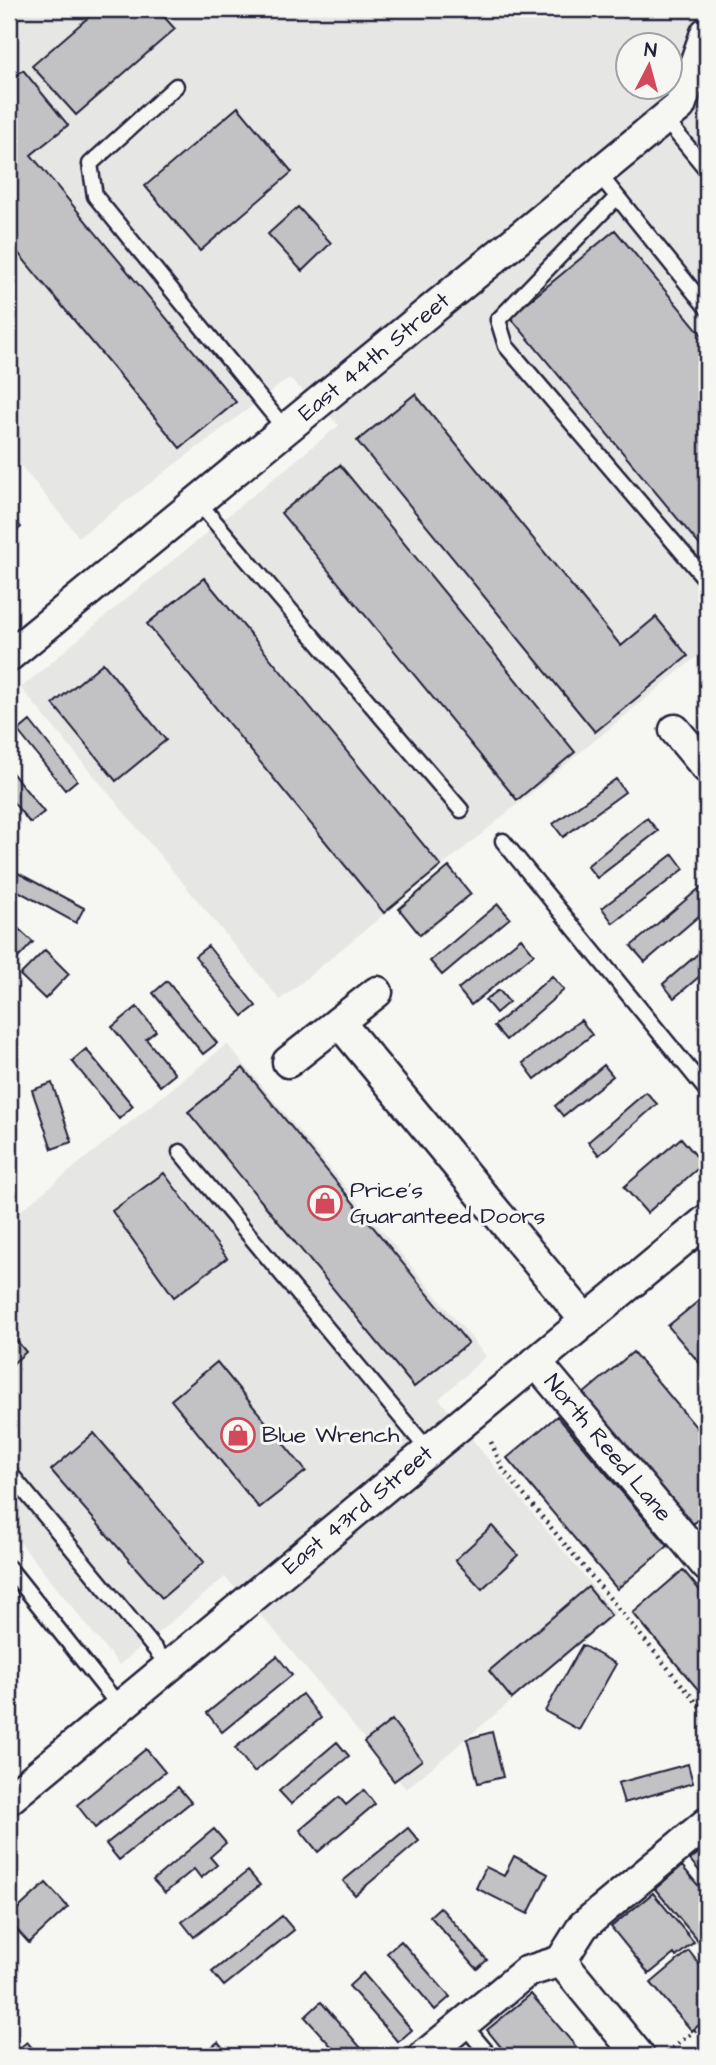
<svg xmlns="http://www.w3.org/2000/svg" width="716" height="2065" viewBox="0 0 716 2065" font-family="'Architects Daughter',sans-serif">
<rect width="100%" height="100%" fill="#f6f6f2"/>
<filter id="ink" filterUnits="userSpaceOnUse"><feTurbulence type="fractalNoise" baseFrequency=".0143" numOctaves="2"/><feDisplacementMap in="SourceGraphic" scale="14" xChannelSelector="R" yChannelSelector="G"/><feConvolveMatrix kernelMatrix="1 2 1 2 8 2 1 2 1" color-interpolation-filters="sRGB"/></filter>
<g filter="url(#ink)">
<path fill="#e6e6e4" fill-rule="evenodd" d="M9,9H707V648L280,1000L21,688L127,598L339,425L289,378L79,537L9,451ZM628,46H670V88H628Z
M227,1044L486,1356L439,1399L615,1614L406,1789L272,1628L225,1577L119,1665L9,1529V1220Z"/>
<path fill="#c2c2c4" stroke="#22223b" stroke-width="2" d="M98,9H157L175,29L76,115L32,66Z
M23,70L68,125L31,155L236,402L180,448L9,242V81Z
M238,107L292,172L200,251L145,186Z
M298,207L331,243L302,271L268,234Z
M615,230L707,341V554L510,317Z
M415,394L621,646L656,617L688,656L595,732L357,441Z
M340,465L575,752L517,800L281,513Z
M9,512L21,527L9,537Z
M204,578L441,866L384,913L147,624Z
M103,663L166,740L116,781L53,704Z
M30,721L77,780L65,790L18,731Z
M9,769L44,812L30,823L9,797Z
M616,779L625,792L563,837L553,824Z
M647,818L658,831L597,878L587,866Z
M673,854L684,869L613,923L602,908Z
M449,867L471,894L420,935L399,909Z
M16,872L84,908L76,923L9,886Z
M701,887L707,895V909L645,962L631,946Z
M498,904L510,918L442,975L430,961Z
M11,922L33,942L9,968V925Z
M521,938L534,954L471,1005L458,989Z
M208,946L256,1006L243,1016L195,956Z
M707,946V970L674,998L663,984Z
M45,950L69,974L45,999L20,975Z
M552,976L564,990L506,1040L494,1026Z
M167,981L217,1043L203,1054L153,993Z
M499,990L509,1002L496,1013L485,1000Z
M137,1007L156,1031L146,1039L175,1074L160,1086L112,1027Z
M581,1020L592,1035L535,1079L523,1063Z
M86,1049L133,1106L119,1119L72,1061Z
M604,1065L613,1076L563,1116L555,1106Z
M243,1068L468,1343L414,1387L188,1112Z
M52,1083L72,1142L52,1149L32,1090Z
M646,1092L657,1104L599,1155L588,1142Z
M681,1138L703,1164L647,1213L624,1187Z
M164,1173L227,1258L174,1297L112,1211Z
M707,1294V1372L668,1326Z
M9,1331L26,1352L9,1367Z
M633,1352L707,1440V1513L693,1524L583,1394Z
M217,1362L306,1471L259,1508L171,1400Z
M557,1416L668,1546L617,1589L507,1458Z
M94,1433L204,1562L162,1598L51,1470Z
M492,1526L518,1555L482,1589L455,1560Z
M683,1570L707,1599V1700L633,1613Z
M588,1587L611,1615L512,1699L489,1671Z
M582,1645L616,1664L579,1730L545,1711Z
M277,1656L292,1675L222,1732L207,1713Z
M302,1694L321,1718L254,1772L235,1748Z
M392,1720L422,1760L394,1781L364,1742Z
M492,1732L503,1777L478,1783L467,1739Z
M337,1742L349,1756L291,1804L279,1791Z
M146,1749L165,1772L95,1828L77,1805Z
M688,1764L693,1783L624,1803L618,1783Z
M178,1787L191,1802L119,1860L106,1844Z
M364,1790L375,1804L318,1852L300,1830L339,1797L346,1805Z
M408,1828L419,1841L355,1895L343,1881Z
M214,1829L226,1843L210,1857L217,1865L201,1878L194,1869L165,1893L153,1880Z
M707,1846V1880L690,1860Z
M514,1856L548,1874L528,1914L476,1888L486,1867L504,1876Z
M682,1866L707,1896V1945L704,1948L655,1889Z
M248,1871L260,1885L194,1937L182,1922Z
M46,1883L68,1907L29,1943L9,1921V1917Z
M653,1893L694,1942L676,1957L674,1954L649,1974L611,1927Z
M440,1907L487,1960L477,1969L430,1916Z
M282,1916L294,1930L224,1986L212,1972Z
M401,1941L450,1997L435,2010L387,1953Z
M689,1951L700,1965L707,1959V2018L692,2031L651,1983Z
M363,1973L412,2030L398,2042L349,1986Z
M531,1994L584,2056H508L487,2030Z
M321,2002L368,2056H340L305,2017Z
M27,2042L39,2056H9Z
M218,2042L230,2056H201Z"/>
<g fill="none" stroke-linecap="round" stroke-linejoin="round">
<g stroke="#22223b" stroke-width="19">
<path id="service" d="M176,86L90,164L95,196L285,429
M664,118L707,170
M598,173L707,308
M617,197L498,320L506,346L707,581
M197,501L461,810
M503,841L707,1091
M180,1152L429,1451
M9,1472L169,1666
M9,1568L120,1707
M463,2024L490,2056"/>
</g>
<g stroke="#22223b" stroke-width="35">
<g id="minor">
<path id="s1" d="M9,656L680,106L706,33"/>
<path d="M675,730L707,768"/>
<path d="M339,1022L586,1321"/>
<path d="M288,1062L377,992"/>
<path id="s2" d="M536,1362L707,1566"/>
<path id="s3" d="M9,1799L707,1220"/>
<path d="M561,1961L639,2056"/>
<path d="M424,2056L526,1972L561,1961L583,1926L707,1823"/>
</g>
</g>
<path stroke="#22223b" stroke-width="4.5" stroke-dasharray="2 5" stroke-linecap="butt" d="M491,1442L503,1470L707,1715
M667,2053L707,2020"/>
<use href="#service" stroke="#f6f6f2" stroke-width="14"/>
<use href="#minor" stroke="#f6f6f2" stroke-width="30"/>
</g>
</g>
<defs>
<g id="shop-ring" transform="scale(1.75)"><circle r="9.5" fill="#f6f6f2" stroke="#d1495b" stroke-width="1.5"/><path d="M-5-2.5h2.3a2.7 3.5 0 0 1 5.4 0H5L5.5 6h-11ZM-1.5-2.5h3a1.5 2.3 0 0 0-3 0Z" fill="#d1495b"/></g>
</defs>
<g fill-rule="evenodd">
<use href="#shop-ring" x="325" y="1203"/>
<use href="#shop-ring" x="238" y="1435"/>
</g>
<g text-anchor="middle" dominant-baseline="central" stroke-width="6" stroke-linejoin="round" paint-order="stroke">
<g font-size="23" fill="#22223b" stroke="#f6f6f2">
<text stroke="none"><textPath href="#s1" startOffset="472">East 44th Street</textPath></text>
<text stroke="none"><textPath href="#s2" startOffset="112">North Reed Lane</textPath></text>
<text stroke="none"><textPath href="#s3" startOffset="453">East 43rd Street</textPath></text>
</g>
<g font-size="23" fill="#22223b" stroke="#f6f6f2" text-anchor="start">
<text x="350" y="1190">Price's<tspan x="350" dy="26">Guaranteed Doors</tspan></text>
<text x="262" y="1435">Blue Wrench</text>
</g>
</g>
<rect width="716" height="2065" fill="none" stroke="#f6f6f2" stroke-width="35"/>
<rect x="18" y="18" width="681" height="2030" fill="none" stroke="#22223b" stroke-width="2.5" filter="url(#ink)"/>
<g transform="translate(649 66) rotate(6)"><circle r="33" fill="#f6f6f2" stroke="#a1a1a9" stroke-width="2"/>
<path d="M0-5L12 26L0 18L-12 26Z" fill="#d1495b"/>
<text y="-10" font-size="19" font-weight="bold" text-anchor="middle" fill="#22223b">N</text>
</g>
</svg>
